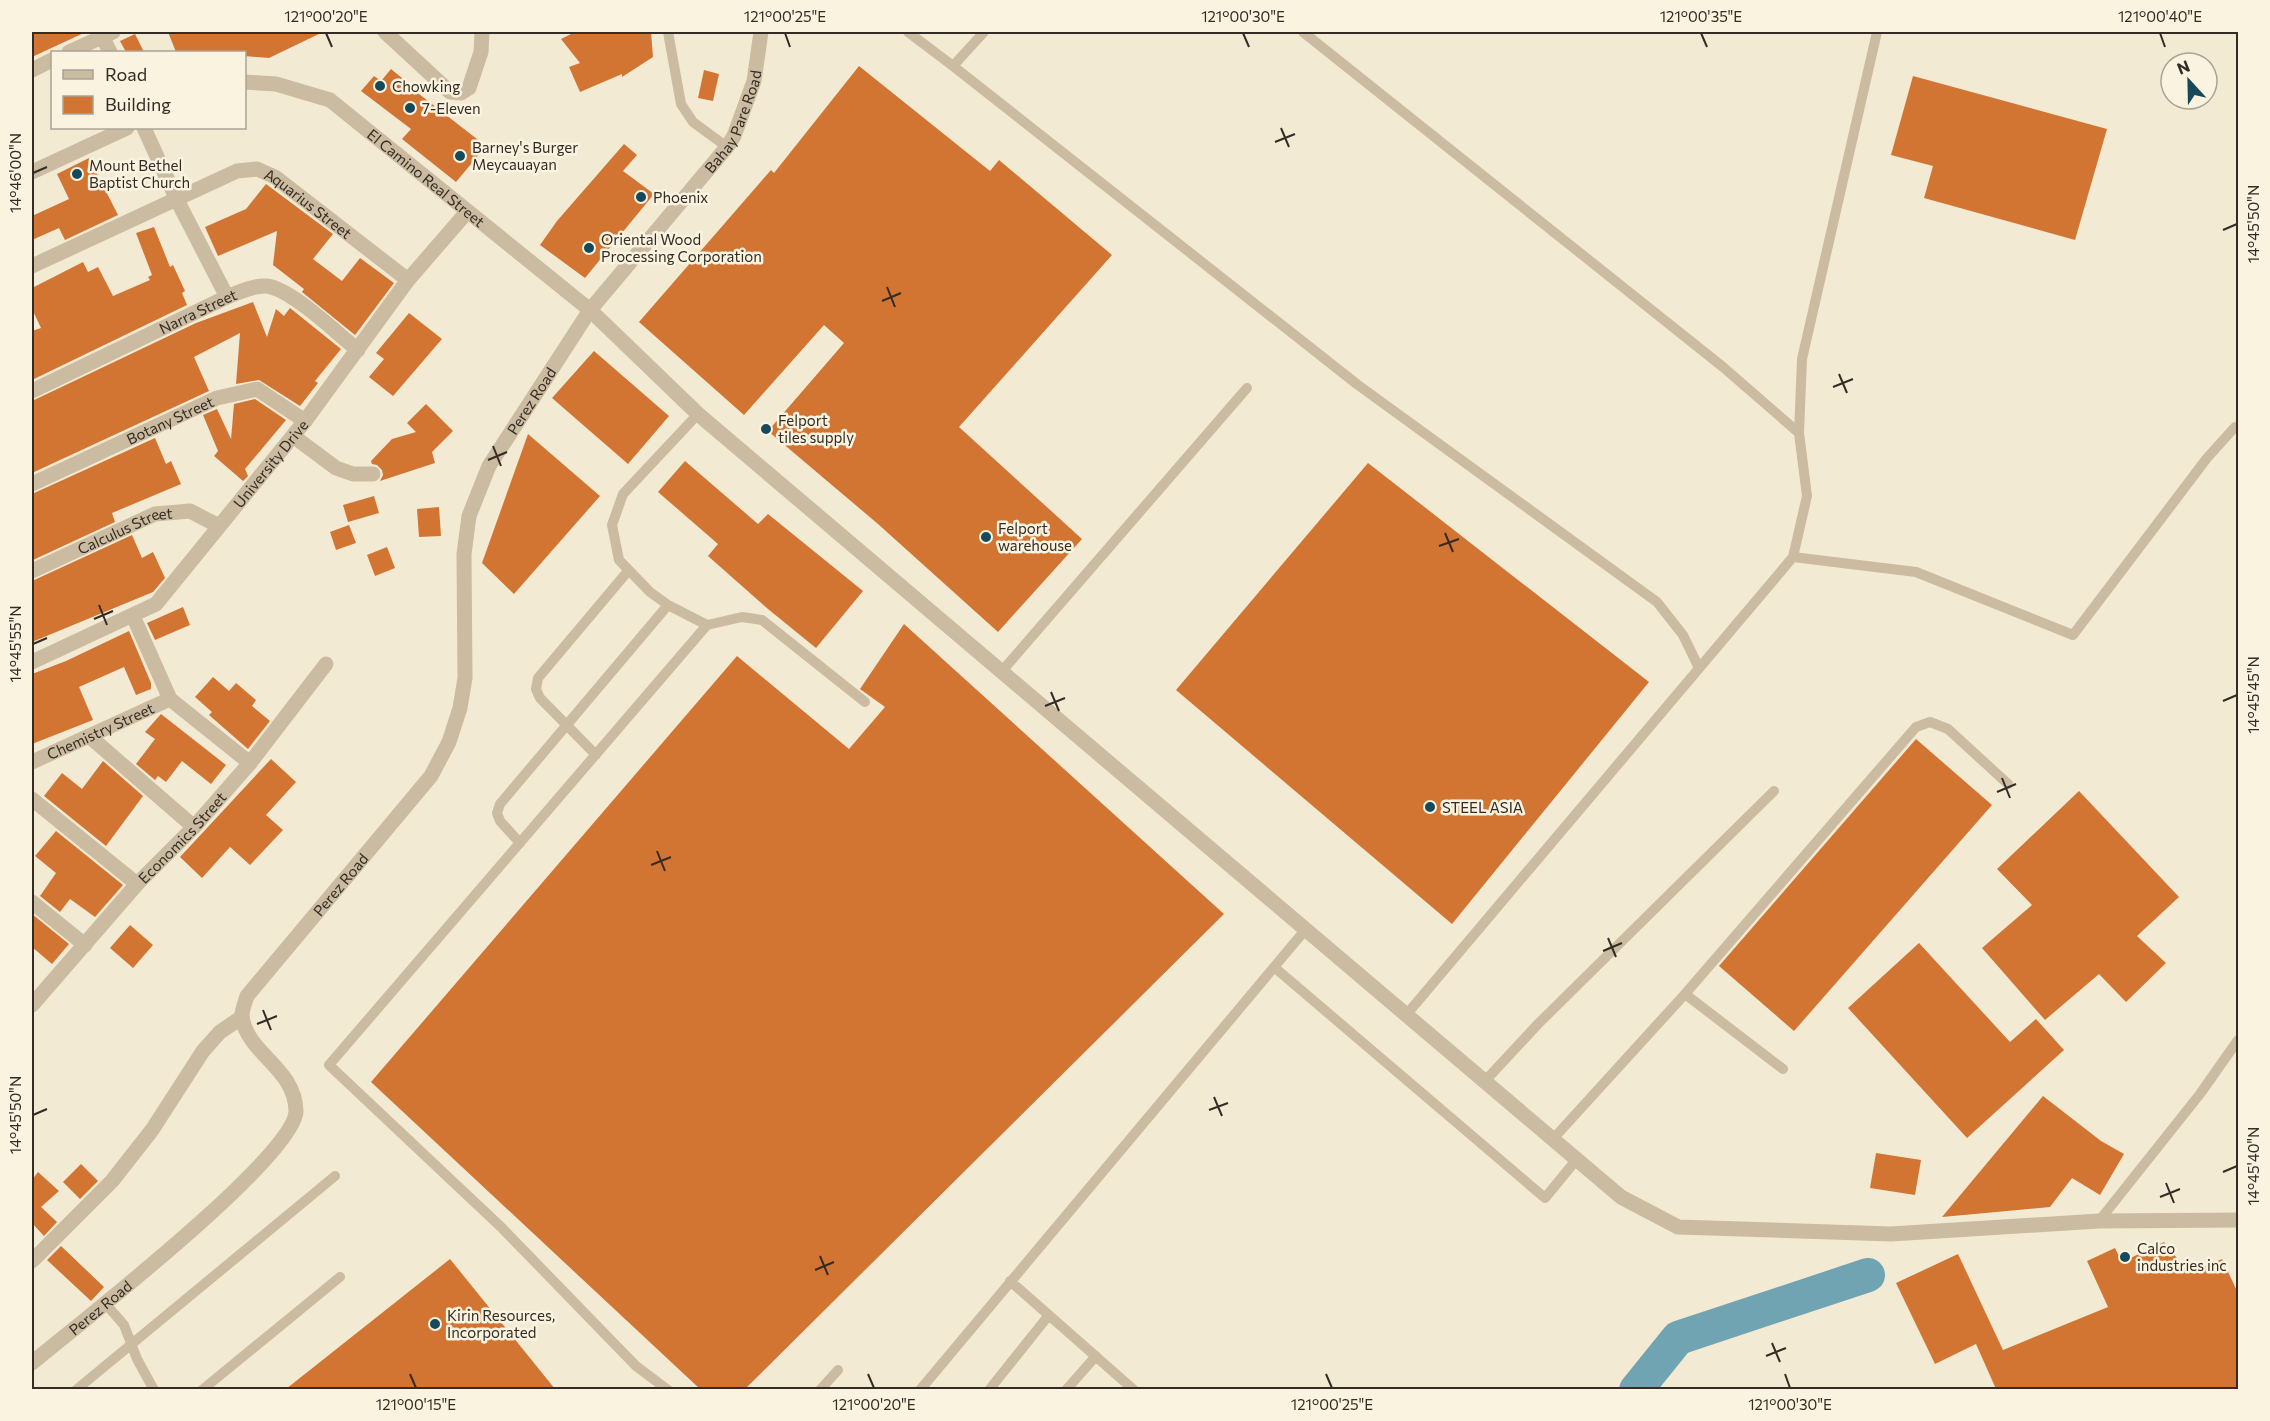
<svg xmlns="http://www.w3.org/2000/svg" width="2270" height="1421" viewBox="0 0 2270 1421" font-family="Commissioner,sans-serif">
<rect width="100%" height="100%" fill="#f3ead4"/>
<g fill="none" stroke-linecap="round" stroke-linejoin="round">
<path stroke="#71a4b2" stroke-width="34" d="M1636,1390L1678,1338L1868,1275"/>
</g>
<path fill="#d27533" d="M32,32H86L32,57Z
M168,32H323L269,58L244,56V52H176Z
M575,32H651L653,57L622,77V74L580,92L569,67L580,63L561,39Z
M135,34L144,52H126L120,41Z
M859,66L990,171L999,160L1112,255L959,427L1082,539L998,632L878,524L768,431L844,343L824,325L744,415L639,322L771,170L774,173Z
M391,69L402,78L401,80L486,146L456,182L402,139L411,129L361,91L374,76L381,81Z
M704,70L719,74L713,101L698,98Z
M1913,76L2107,129L2075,240L1924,198L1933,166L1891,155Z
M624,144L637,155L623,171L654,194L585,278L540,245L557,221Z
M89,158L118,215L65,240L59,228L32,240V216L69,199L57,174Z
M266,184L333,234L313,259L342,281L360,258L394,283L355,335L302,292L304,289L273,265L277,231L218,256L205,227L246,209Z
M154,227L170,267L173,265L185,291L182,293L187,305L32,380V331L41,328L32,309V288L83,262L88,272L98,267L113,296L150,280L148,277L152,275L136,233Z
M253,302L267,337L276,309L284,316L290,308L341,349L315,381L318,383L300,406L259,380L236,384L240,333L194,357L209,391L32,473V401L196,323Z
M409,313L442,339L393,396L369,377L384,359L376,353Z
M594,351L669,416L628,464L552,398Z
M255,399L286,420L245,469L248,476L243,481L214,456L218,451L203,415L217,409L231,439L234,404Z
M426,404L453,431L432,452L435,463L380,481L383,475L382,470L377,465L372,464L371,461L392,439L416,432L407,423Z
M528,434L600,496L514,594L482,563Z
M155,438L166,464L171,461L181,484L112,513L115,522L33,560L32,555V494Z
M685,461L758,524L768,514L863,591L816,648L768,609L708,556L718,544L658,492Z
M1368,463L1649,682L1452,924L1176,690Z
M374,496L379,513L348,522L343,505Z
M439,507L441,536L419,537L417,509Z
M349,525L356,543L336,550L330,532Z
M132,535L142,558L153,552L165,578L153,592L32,642V581Z
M387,547L395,568L375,576L367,555Z
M183,607L190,625L155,640L147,623Z
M904,624L1224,914L745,1389H700L371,1082L737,656L849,749L885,707L860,689Z
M129,631L151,683V689L136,695L124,667L79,687L93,720L32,744V674L66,661Z
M213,677L229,691L236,683L256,700L252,706L270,721L248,749L209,715L212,712L195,697Z
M161,714L226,765L211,784L182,761L166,782L158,776L155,780L136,764L155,739L145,732Z
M1916,739L1992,805L1794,1031L1719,966Z
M271,759L296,782L266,815L283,830L250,865L230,847L202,878L180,857Z
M103,761L143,796L106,846L44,796L62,773L82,789Z
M2079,791L2179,897L2137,936L2166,963L2126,1002L2099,974L2045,1020L1982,948L2032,905L1997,869Z
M56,831L123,885L95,917L70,899L60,912L40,896L56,873L35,856Z
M32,914L69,944L52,964L32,947Z
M130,925L153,945L133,968L110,948Z
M1919,943L2010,1042L2036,1019L2064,1050L1967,1138L1848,1008Z
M2043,1096L2101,1141L2124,1154L2100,1195L2072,1178L2050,1207L1942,1217Z
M1876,1153L1921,1160L1915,1195L1870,1188Z
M81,1164L98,1181L80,1199L63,1182Z
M38,1172L59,1191L41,1207L57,1222L44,1236L32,1223V1180Z
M2164,1242L2189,1273L2222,1259L2238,1293V1389H1996L1976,1344L1935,1364L1896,1283L1958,1254L2003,1350L2108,1307L2087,1261L2115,1248L2122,1262Z
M61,1246L104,1287L91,1301L47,1260Z
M450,1259L555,1389H286Z"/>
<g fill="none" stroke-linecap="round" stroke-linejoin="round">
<path stroke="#cbbba0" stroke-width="10" d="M668,32L681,104L693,122L727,147
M908,32L953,66
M984,32L953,66L1358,385L1657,602L1683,635L1699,668
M1303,32L1723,367L1799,433
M698,414L623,494L612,525L619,560L650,592L668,605L707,625L742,617L762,620L865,702
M1793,557L1916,572L2073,635L2207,458L2235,427
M1002,671L1247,388
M596,755L540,698L536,689L538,678L628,571
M520,843L500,821L497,813L500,804L668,605
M1274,967L1545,1198L1577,1159
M1685,994L1783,1069
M1407,1014L1793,557L1807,496L1799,433L1802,359L1877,32
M1485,1081L1538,1024L1774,791
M1553,1139L1685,994L1916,727L1930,722L1948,729L2008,784
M2099,1221L2200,1094L2238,1040
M1010,1281L1134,1390
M104,1302L124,1325L137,1359L154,1390
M76,1390L335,1176
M202,1390L340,1277
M668,1390L636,1366L501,1227L329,1065L707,625
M820,1390L838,1370
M920,1390L1306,929
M989,1390L1049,1315
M1066,1390L1096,1356"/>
<g stroke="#cbbba0" stroke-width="15">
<path d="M100,32L110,52"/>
<path d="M385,32L450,92L461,93L469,88L481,52L482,32"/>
<path d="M69,52L113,32"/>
<path d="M32,70L52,60"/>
<path d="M144,128L176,198L227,297"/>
<path id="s1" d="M32,266L237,171L257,169L275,177L408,280"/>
<path d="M590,310L698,414L1621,1197L1678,1227L1891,1234L2099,1221L2238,1220"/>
<path id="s2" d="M32,391L227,297C239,292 254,285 267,286C293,290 336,333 358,350"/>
<path d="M293,436L336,468L353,474H373"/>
<path id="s3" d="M32,484L217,398L257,389L305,421"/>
<path id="s4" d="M32,571L155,514L190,511L219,526"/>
<path d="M133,616L170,699L250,763"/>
<path id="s5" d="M32,662L156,604L305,421L408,280L467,212"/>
<path d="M89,736L194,827"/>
<path id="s6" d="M32,762L170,699"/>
<path d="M32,799L137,884"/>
<path d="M32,902L85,945"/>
<path id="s7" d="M32,1005L137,884L194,827L250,763L326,664"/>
<path d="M32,1261L112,1181L152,1130L203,1051L220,1032L242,1017"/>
</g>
<g stroke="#cbbba0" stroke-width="15">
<path id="s8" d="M244,82L276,84L330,100L590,310"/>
<path d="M32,172L127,128"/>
<path id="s9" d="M32,1363C75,1327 296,1156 296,1111C295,1068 249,1055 242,1018C241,1011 245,1003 247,996L431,776L449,742L460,708L465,678L464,554L469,516L489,466L590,310L727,147L734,136L754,81L761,32"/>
</g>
</g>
<path fill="none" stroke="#342c24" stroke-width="2" d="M326,33L332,47M785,33L790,47M1243,33L1249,47M1701,33L1707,47M2160,33L2165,47M1281,128L1289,147M1275,142L1295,134M33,173L47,167M2223,230L2237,224M887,287L895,307M882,301L901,293M1839,374L1847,393M1833,387L1853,379M493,446L501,466M488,460L507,452M1445,533L1453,552M1439,546L1459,539M99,605L107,625M94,619L113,611M33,644L47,638M1051,692L1059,711M2223,701L2237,695M1045,706L1065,698M2002,778L2010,798M1997,792L2016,784M657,851L665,871M651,865L671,857M1608,938L1616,957M1603,951L1622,943M263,1010L271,1030M257,1024L277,1016M1214,1097L1222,1116M1209,1110L1228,1103M33,1115L47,1109M2223,1172L2237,1166M2166,1183L2174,1203M2160,1197L2180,1189M820,1256L828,1275M815,1270L834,1262M1772,1343L1780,1362M1766,1356L1786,1348M410,1374L416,1388M868,1374L874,1388M1326,1374L1332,1388M1785,1374L1790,1388"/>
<g fill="#164959" stroke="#faf3e0" stroke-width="2">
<circle cx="380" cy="86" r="6"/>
<circle cx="410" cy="108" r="6"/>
<circle cx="460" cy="156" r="6"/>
<circle cx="77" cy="174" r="6"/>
<circle cx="641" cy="197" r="6"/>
<circle cx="589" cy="248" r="6"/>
<circle cx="766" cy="429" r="6"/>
<circle cx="986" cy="537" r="6"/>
<circle cx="1430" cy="807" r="6"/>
<circle cx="2125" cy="1257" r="6"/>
<circle cx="435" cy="1324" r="6"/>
</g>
<g text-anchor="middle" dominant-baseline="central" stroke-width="5" stroke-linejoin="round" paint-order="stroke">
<g font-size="15" fill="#342c24" stroke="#faf3e0" text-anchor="start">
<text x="392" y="86">Chowking</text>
<text x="422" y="108">7-Eleven</text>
<text x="472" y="147">Barney's Burger<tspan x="472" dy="17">Meycauayan</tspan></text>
<text x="89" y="165">Mount Bethel<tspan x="89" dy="17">Baptist Church</tspan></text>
<text x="653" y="197">Phoenix</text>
<text x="601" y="239">Oriental Wood<tspan x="601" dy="17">Processing Corporation</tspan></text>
<text x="778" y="420">Felport<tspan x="778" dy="17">tiles supply</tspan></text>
<text x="998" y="528">Felport<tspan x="998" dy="17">warehouse</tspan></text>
<text x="1442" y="807">STEEL ASIA</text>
<text x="2137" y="1248">Calco<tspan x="2137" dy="17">industries inc</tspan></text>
<text x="447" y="1315">Kirin Resources,<tspan x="447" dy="17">Incorporated</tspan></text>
</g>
<g font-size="15" fill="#342c24" stroke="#faf3e0">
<text stroke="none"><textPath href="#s9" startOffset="1533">Bahay Pare Road</textPath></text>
<text stroke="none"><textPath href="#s8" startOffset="212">El Camino Real Street</textPath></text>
<text stroke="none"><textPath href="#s1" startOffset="308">Aquarius Street</textPath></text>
<text stroke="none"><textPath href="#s2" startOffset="184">Narra Street</textPath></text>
<text stroke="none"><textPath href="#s9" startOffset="1186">Perez Road</textPath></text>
<text stroke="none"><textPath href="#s3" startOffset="152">Botany Street</textPath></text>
<text stroke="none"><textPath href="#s5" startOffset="318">University Drive</textPath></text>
<text stroke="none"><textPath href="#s4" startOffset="102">Calculus Street</textPath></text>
<text stroke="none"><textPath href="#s6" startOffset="75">Chemistry Street</textPath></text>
<text stroke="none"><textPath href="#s7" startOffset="225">Economics Street</textPath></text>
<text stroke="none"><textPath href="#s9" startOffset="646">Perez Road</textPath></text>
<text stroke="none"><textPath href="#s9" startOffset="88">Perez Road</textPath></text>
</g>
</g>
<rect width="2270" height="1421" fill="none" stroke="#faf3e0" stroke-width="66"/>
<rect x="51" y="51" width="195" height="78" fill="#faf3e0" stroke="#aba395" stroke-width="1.5"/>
<rect x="63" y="70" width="30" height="9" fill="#cbbba0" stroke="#aba395" stroke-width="1.5"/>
<text x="105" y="81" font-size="18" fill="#342c24">Road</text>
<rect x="63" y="96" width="30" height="18" fill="#d27533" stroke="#aba395" stroke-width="1.5"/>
<text x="105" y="111" font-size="18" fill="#342c24">Building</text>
<g transform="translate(2189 81) rotate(338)"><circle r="28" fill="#faf3e0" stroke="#aba395" stroke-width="1.5"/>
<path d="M0-4.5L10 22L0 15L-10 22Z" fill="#164959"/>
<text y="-9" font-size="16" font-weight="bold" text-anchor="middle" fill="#342c24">N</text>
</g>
<rect x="33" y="33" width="2204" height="1355" fill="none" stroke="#342c24" stroke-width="2"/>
<g font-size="15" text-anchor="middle" fill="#342c24">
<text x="326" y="22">121°00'20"E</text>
<text x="785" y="22">121°00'25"E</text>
<text x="1243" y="22">121°00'30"E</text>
<text x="1701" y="22">121°00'35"E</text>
<text x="2160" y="22">121°00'40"E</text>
<text transform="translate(16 173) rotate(-90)" y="5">14°46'00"N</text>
<text transform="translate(2254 224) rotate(-90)" y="5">14°45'50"N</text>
<text transform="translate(16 644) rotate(-90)" y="5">14°45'55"N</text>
<text transform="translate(2254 695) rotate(-90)" y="5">14°45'45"N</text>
<text transform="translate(16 1115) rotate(-90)" y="5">14°45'50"N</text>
<text transform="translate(2254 1166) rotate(-90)" y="5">14°45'40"N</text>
<text x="416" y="1410">121°00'15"E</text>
<text x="874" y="1410">121°00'20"E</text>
<text x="1332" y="1410">121°00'25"E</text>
<text x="1790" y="1410">121°00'30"E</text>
</g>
</svg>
